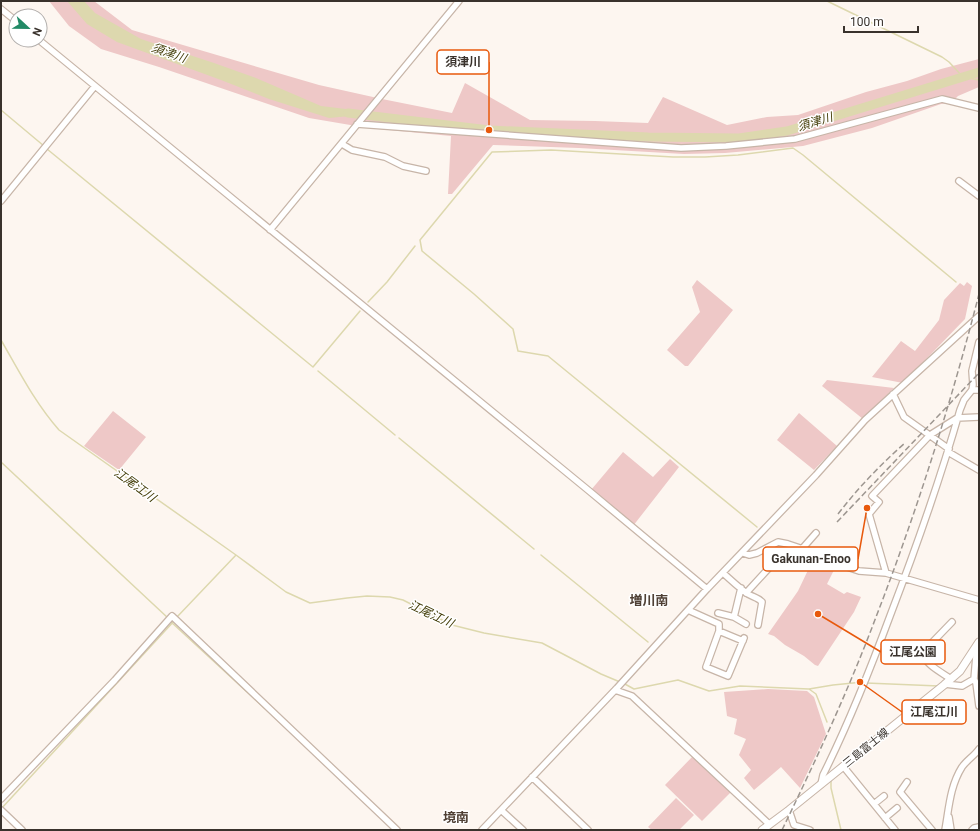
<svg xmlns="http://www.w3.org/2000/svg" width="980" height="831" viewBox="0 0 980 831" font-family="Roboto,'Noto Sans JP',sans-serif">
<rect width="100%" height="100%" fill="#fdf6f0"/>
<path fill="#eec8c7" d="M49,1H94L132,30L319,85L382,99L452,113L465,83L530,120L595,121L648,123L663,97L727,125L767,117L798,115L866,92L907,81L941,69L979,59V87L958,96L951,103L941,104L872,128L803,146L725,153L684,154L579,148L493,145L452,194H448L451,136L368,128L309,118L159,67L101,49L69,26Z
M697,280L733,310L688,366H685L667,350L700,312L692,287Z
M967,282L972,286L965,319L903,383L872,377L901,341L915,351L939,320L944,300L960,283L964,286Z
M827,380L894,388L863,419L822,386Z
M113,411L146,437L119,470L84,446Z
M799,413L837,446L814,470L777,440Z
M623,452L653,477L670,459L679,467L633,526L591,490Z
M818,559L836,566L827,584L844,594L847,592L861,597L854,612L818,666L815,665L804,656L785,645L774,636L768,634L798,591L809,568Z
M768,689L807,691L814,697L826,734L800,788L781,767L754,790L744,778L751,770L739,755L746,739L734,734L737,719L727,716L724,692Z
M693,756L731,792L702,821L665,785Z
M676,798L694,815L679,830H652L648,827Z"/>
<path fill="#ddd8ae" d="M67,1H84L95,13L141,39L214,63L256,78L321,106L362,111L361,115L329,118L269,99L221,80L117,42L87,24Z"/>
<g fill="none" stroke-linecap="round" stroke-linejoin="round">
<path stroke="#ddd8ae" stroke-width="1.5" d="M827,1L942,57L949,62L963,77L979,80
M1,110L44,146
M47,149L313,367L360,311
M368,302L387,282L415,246
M1,340C19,371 35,403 59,430L236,555L286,592L310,603L347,598L367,596L390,597L403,600L452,625L484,633L542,643L601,674L620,682
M318,371L395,435
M399,438L534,549
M1,462L168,618
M757,527L548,356L518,351L513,329L474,294L422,251L420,240L492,152L551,150L673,157H705L738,155L793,148L803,155L956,282
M541,555L648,642
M177,617L236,555
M170,621L298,739
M977,678L979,660
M623,683L634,689L678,680L709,691L740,686L809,689L833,685L863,682
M866,683L939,686
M946,687L954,688
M809,689L816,694L827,722
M831,779V788L841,830
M1,809L175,620"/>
<path stroke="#ddd8ae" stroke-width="9" d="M348,113L489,130L648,137L739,138L787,131L979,72"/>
<g stroke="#c7b5a8" stroke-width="8">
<path id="minor" d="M1,9L16,21
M39,40L588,490L707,589
M357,124L681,148L726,146L795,139L942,99L979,108
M342,144L352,150L385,157L403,166L426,171
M959,181L979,196
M1,201L95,86
M270,230L459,1
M972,390H979
M893,394L904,417L949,449
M948,452L979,470
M743,553L749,555L757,553L778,542L788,544L803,549L835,563L859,571L886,573L979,600
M787,566L816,533
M723,573C731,580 739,588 748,594C753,597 759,598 762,602L758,625
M886,573L869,514L879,502L872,496L930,435L957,418L979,417
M741,588L734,617L746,624
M746,593L769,568
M688,610L719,624V631L706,667L728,676L744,638
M718,613L734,617
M719,631L743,641
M977,645L974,679L976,683L979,706
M951,679C941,672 926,665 922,653L952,622
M945,684L962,686L974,679
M615,690L632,696L769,824
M843,766L895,830
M532,777L588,830
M907,782L900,792L932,830
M821,784L823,775C849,723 870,670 890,616C916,548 940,480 960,410L964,400L972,390L973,385L972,371L979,342
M1,799L115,680L172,616L397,830
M874,804L884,796
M1,810L22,830
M501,810L523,830
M789,810L794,825L810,830
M949,817L951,830
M885,818L897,808
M482,830L617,688L707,589L816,475L865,420L979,316
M945,830C949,808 950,786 962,767C967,760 974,756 979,749
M972,830L974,828L979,827"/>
</g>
<g stroke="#c7b5a8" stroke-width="9">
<path id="major" d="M762,830L789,810L944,685L960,671L979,642"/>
</g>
<use href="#minor" stroke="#fff" stroke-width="5.5"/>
<use href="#major" stroke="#fff" stroke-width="7"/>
<path stroke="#9d9690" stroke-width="1.5" stroke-dasharray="6 3" stroke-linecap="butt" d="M838,514C858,488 881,464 905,443
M837,522L979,373
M782,830C816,760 849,689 876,617C917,511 951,403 979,294"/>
</g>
<g text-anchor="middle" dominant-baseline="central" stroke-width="3" stroke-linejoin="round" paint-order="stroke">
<g font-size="11" fill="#39322c" stroke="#fff">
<text transform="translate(866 748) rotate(-39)">三島富士線</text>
</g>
<g font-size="12" font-style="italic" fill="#413b05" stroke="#fff">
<text transform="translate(169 53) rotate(19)">須津川</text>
<text transform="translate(815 122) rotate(-17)">須津川</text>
<text transform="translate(135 485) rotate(36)">江尾江川</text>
<text transform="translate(431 614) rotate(25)">江尾江川</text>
</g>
<g font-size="13" font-weight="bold" fill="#4f4035" stroke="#fff">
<text x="649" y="600">増川南</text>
<text x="456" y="817">境南</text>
</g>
</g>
<path fill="none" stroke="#e8590c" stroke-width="1.5" d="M489 130L489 62M867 508L858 559M818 614L881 652M860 682L902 712"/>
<g fill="#e8590c" stroke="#fff" stroke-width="1.5">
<circle cx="489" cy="130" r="4"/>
<circle cx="867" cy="508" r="4"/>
<circle cx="818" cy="614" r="4"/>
<circle cx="860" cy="682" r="4"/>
</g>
<g fill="#fff" stroke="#e8590c" stroke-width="1.5">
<rect x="437" y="50" width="52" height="24" rx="4"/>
<rect x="763" y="547" width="95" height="24" rx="4"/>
<rect x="881" y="640" width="64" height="24" rx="4"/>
<rect x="902" y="700" width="64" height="24" rx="4"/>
</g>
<g font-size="12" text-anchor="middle" font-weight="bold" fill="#39322c">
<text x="463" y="66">須津川</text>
<text x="811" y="563">Gakunan-Enoo</text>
<text x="913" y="656">江尾公園</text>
<text x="934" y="716">江尾江川</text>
</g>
<rect width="980" height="831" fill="none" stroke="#39322c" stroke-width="4"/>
<g transform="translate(28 28) rotate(112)"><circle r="19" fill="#ffffff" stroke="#b0adab"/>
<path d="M0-3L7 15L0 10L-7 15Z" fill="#228a66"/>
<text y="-6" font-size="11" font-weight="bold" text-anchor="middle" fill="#39322c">N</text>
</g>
<path d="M844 26v6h74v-6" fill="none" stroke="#39322c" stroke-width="2"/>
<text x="850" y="26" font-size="12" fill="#39322c" stroke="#ffffff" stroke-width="3" paint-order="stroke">100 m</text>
</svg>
